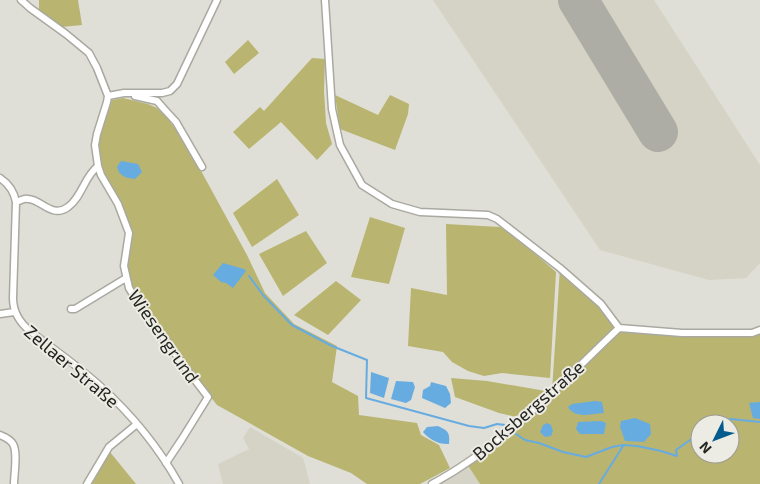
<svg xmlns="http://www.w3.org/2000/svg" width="760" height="484" viewBox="0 0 760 484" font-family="'Exo 2',sans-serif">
<rect width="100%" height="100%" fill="#dfdfd7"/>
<path fill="#d4d3c5" d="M433,0H654L760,165V263L746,278L709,280L600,250Z
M250,427L303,458L310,484H223L218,464L249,449L243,438Z
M467,464L480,484H432Z"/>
<path fill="#b9b470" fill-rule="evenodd" d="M39,0H78L82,25L61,27L39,10Z
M248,40L259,53L234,74L225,62Z
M312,58L325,59L324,91L326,123L332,144L317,160L281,122L249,149L233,132L260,107L264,111Z
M335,95L378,115L390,95L409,104L408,114L395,150L340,129Z
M123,98L148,104L157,108L167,118L177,131L200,169L247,255L265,293L294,324L337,346L332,382L358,396L359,415L417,423L421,435L439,445L450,468L420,484H367L351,473L308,456L217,405L150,319L131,287L126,266L131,233L103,174L99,159L98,146L100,135L112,100Z
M277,179L299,215L252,247L233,213Z
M370,217L405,228L389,284L351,277Z
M446,224L500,227L518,239L556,272L550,378L502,373L484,376L468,371L452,362L443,352L408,346L411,288L447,295Z
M306,231L327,263L283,296L259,254Z
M560,268L601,304L619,328L683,333L760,330V484H480L467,464L552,391ZM700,424H730V454H700Z
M336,281L361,300L328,335L294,315Z
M451,378L487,381L546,391L516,417L499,413L455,397Z
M110,452L136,484H92Z"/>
<path fill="#67ace1" d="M121,161L138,164L142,172L135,179C126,178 119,176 117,167Z
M223,263L244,269L246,271L233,288L226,283L221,282L213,275Z
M371,372L389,378L384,398L370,393Z
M396,381L413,382L415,387L411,400L406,403L391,399Z
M431,382L446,386L450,394L451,403L445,408L422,398L423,390L430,386Z
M595,401L602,402L604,413C591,414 575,419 568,407L572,404Z
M760,402V419L753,418L749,403Z
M635,418L650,424L651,434L644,442L625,441L620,427L621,421Z
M601,421L606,423L604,434H580L576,429L578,422Z
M547,423L551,425L553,431L551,436L545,437L540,432L543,425Z
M438,426C448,431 450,432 449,444C439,445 429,439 423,432L427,427Z"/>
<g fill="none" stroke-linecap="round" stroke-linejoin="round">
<path stroke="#67ace1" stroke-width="2" d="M249,276L263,295L292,325L332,346L367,360L366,398L469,426L484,428L497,424L505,425
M716,424L731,419L760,422
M513,432L525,440L539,443L563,452L586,457L612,447L623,445L637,446L661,451L677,456L676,450L700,433
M599,484L623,446"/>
<path stroke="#adada6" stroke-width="40" d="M578,0L658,132"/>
<g stroke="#a9a9a1" stroke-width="9">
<path id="minor" d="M21,0L30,8L66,34L89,53L97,68L108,96L107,102L97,134L95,145L98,166L101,175L118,204L129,233L124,266L129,288L149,320L166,340L181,362L208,397L182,439L166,463
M325,0L332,109L340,145L362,185L392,204L420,212L488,215L497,219L560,268L601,304L619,328
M108,96L124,93H162L170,91L177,84L217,0
M135,96L157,101L164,109L176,122L202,167
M0,178C9,184 14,191 16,202L13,298C13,312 19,322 30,331C53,349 78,366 100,386C130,413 159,448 179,484
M16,202C20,201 24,198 28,199C41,199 52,219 68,207C82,197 84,177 98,166
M71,309H75L126,278
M0,314L14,312
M0,435C5,437 10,439 13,444C18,453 14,474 14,484
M87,484L109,447L137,424
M432,484C503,446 561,383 619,328L682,333H752L760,330"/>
</g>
<use href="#minor" stroke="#fff" stroke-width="6"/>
</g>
<g text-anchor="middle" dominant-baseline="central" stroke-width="4" stroke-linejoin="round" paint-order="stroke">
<g font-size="18" fill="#232320" stroke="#ecece4">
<text transform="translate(164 336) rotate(55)">Wiesengrund</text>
<text transform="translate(72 366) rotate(40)">Zellaer Straße</text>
<text transform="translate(528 410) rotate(-41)">Bocksbergstraße</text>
</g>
</g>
<g transform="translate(715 439) rotate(228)"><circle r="24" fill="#ecece4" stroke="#9c9c96"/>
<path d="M0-4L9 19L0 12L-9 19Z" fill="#055b8d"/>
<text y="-8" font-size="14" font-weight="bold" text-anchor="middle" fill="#232320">N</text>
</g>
</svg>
